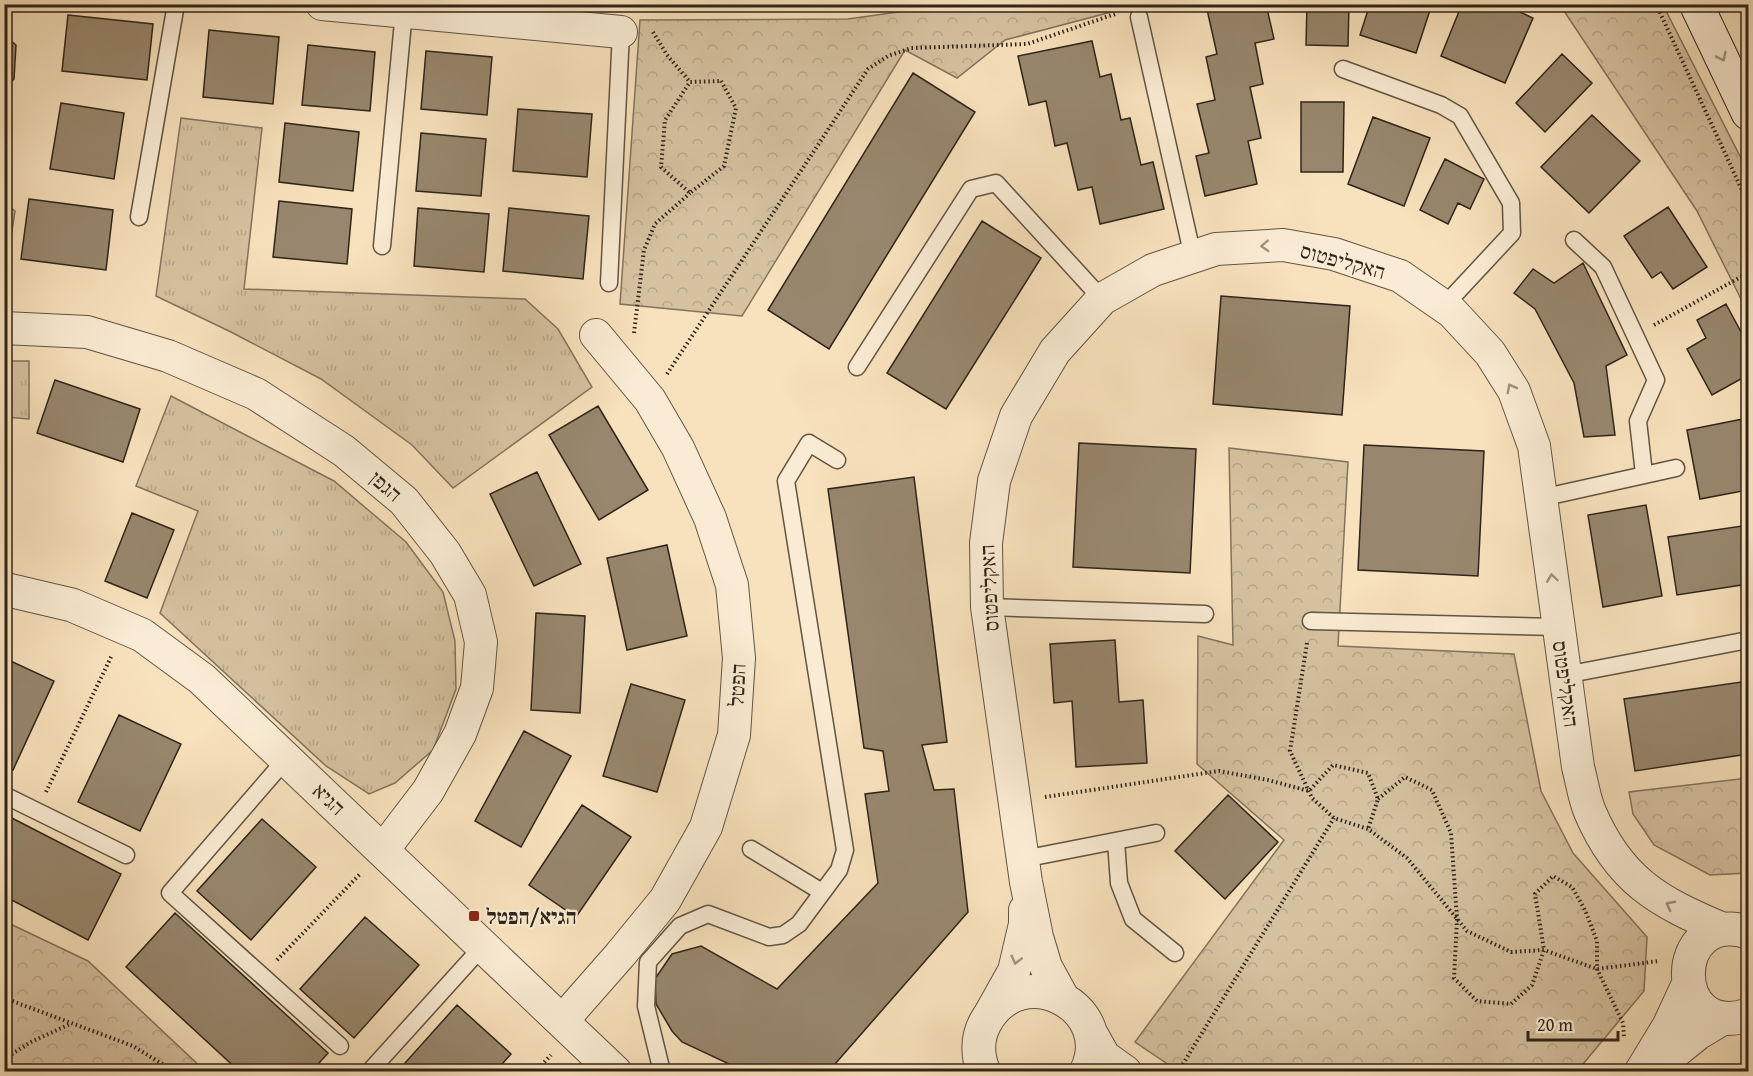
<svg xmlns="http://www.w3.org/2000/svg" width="1753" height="1076" viewBox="0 0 1753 1076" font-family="'Gentium Book Plus','Frank Ruhl Libre',serif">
<defs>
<pattern id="grass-tufts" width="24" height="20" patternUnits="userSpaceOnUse" patternTransform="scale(1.5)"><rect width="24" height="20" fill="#d6c2a1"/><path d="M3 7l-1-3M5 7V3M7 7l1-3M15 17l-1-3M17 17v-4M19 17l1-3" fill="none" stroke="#b8a78a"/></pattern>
<pattern id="forest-crowns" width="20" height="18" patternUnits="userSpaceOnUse" patternTransform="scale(1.5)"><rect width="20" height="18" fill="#d6c2a1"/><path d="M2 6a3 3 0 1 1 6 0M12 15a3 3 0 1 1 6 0" fill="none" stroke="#b8a78a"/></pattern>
</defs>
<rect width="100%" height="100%" fill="#f8e2bd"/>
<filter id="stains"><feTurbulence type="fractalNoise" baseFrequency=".00333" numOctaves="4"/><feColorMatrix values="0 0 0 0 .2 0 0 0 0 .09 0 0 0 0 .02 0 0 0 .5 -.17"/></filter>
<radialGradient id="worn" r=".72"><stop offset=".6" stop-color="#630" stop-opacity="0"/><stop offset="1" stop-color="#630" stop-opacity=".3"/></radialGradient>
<path fill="url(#grass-tufts)" stroke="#82735d" stroke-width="1.5" d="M181,118L262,128L244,289L525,299L558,329L592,387L453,488L412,445L321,379L231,332L156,296Z
M4,361H29V419L5,417Z
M171,396L334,481L406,542L443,592L455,641L456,689L433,750L395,783L369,794L326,766L160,613L198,511L136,486Z"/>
<path fill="url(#forest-crowns)" stroke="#82735d" stroke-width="1.5" d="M955,4L1138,5L1005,40L957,78L905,50L742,316L620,304L640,20L848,19Z
M1560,5H1663L1748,172V313L1697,211Z
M5,203L15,211L5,277Z
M1229,448L1348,462L1338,646L1514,654L1541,791L1573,853L1647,937L1644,991L1578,1070L1178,1071L1135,1042L1284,840L1197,764L1198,636L1233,645Z
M1748,778V873L1710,875L1654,845L1633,814L1629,792Z
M4,921L88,961L205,1071H5Z"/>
<path fill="#98876e" stroke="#2f2419" stroke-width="1.5" d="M1266,4L1274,39L1255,43L1263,84L1250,87L1261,138L1248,141L1257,184L1205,196L1196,156L1209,153L1197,104L1215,100L1206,57L1217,54L1206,5Z
M1307,4H1349L1348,46L1306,45Z
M1370,4H1432L1416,53L1360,35Z
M1462,4H1503L1533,18L1505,83L1441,56Z
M68,15L153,24L147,80L62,71Z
M209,30L279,37L273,104L203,97Z
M4,35L16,45L14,79L4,90Z
M1092,41L1100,77L1111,74L1121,120L1130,118L1141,165L1153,162L1164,209L1100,224L1092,187L1078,190L1067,143L1055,146L1046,101L1029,105L1018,56Z
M308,45L375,52L370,111L302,105Z
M426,51L492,57L487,115L421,109Z
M1562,54L1592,83L1545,132L1516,103Z
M913,73L975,112L829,349L768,310Z
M1301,102H1344L1343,172H1301Z
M61,103L124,113L114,179L50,169Z
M518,109L592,114L587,177L513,171Z
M1592,115L1640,161L1589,213L1541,167Z
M1373,117L1430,138L1404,206L1348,184Z
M285,123L359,132L353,191L279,182Z
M421,133L486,139L481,196L416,191Z
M1445,159L1484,179L1470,209L1458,203L1448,224L1420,210Z
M29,199L113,210L106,270L21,259Z
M279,201L352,209L347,264L273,257Z
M1668,207L1707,267L1673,289L1661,272L1652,278L1624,236Z
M418,208L489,214L484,272L414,266Z
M509,208L589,216L583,279L503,271Z
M982,221L1041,258L946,409L887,373Z
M1583,263L1627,355L1606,366L1615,435L1584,437L1574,383L1535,309L1514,293L1533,269L1554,283Z
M1221,296L1350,306L1342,415L1213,404Z
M1726,304L1748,345V375L1712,395L1687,349L1706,338L1697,320Z
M55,380L140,409L123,462L37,433Z
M598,406L648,490L599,520L549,435Z
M1748,418V490L1700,499L1687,430Z
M1079,443L1196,449L1190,573L1073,567Z
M1364,445L1484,451L1478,576L1358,570Z
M537,472L581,564L534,586L490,494Z
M914,477L947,742L922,745L934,790L954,789L968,912L828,1072H746L682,1042L672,1031L656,1004L655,979L672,954L701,946L777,989L878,883L865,794L889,791L883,751L864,748L828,489Z
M1646,505L1662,596L1603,607L1588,515Z
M132,513L174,530L147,598L105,581Z
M1742,526L1748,569V584L1677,595L1668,537Z
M667,545L687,636L627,650L607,558Z
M536,613L585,616L580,713L531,710Z
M1115,640L1119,702L1143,700L1147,763L1076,767L1072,701L1054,703L1050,644Z
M4,658L54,681L13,770L4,766Z
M1748,681V754L1635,771L1624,699Z
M631,684L685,700L657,792L603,776Z
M119,715L181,744L140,831L78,802Z
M524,731L571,756L521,847L475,821Z
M1228,795L1278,842L1225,899L1175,851Z
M582,805L631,837L576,917L529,885Z
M4,814L121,874L88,940L4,896Z
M262,819L316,867L251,940L197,891Z
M175,913L328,1053L311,1072H240L126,967Z
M365,917L419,965L354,1038L300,989Z
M457,1005L511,1054L495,1072H397Z"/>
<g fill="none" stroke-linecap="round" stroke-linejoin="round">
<g stroke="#615442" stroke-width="19">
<path id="service" d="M1139,17L1193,257
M1343,69L1441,105L1460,116L1511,203L1512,233L1444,306
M139,217L176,4
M1574,240L1603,267L1656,380L1638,421L1644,474
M382,246L404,11
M609,283L621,32
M857,367L971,189L996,183L1102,299
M1541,498L1676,468
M987,607L1205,614
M1311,621L1558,627
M1565,675L1743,641
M286,759L170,893L340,1046
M4,795L126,855
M1116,841L1119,883L1133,919L1175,953
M751,849L822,892
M1023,859L1156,833
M369,1072L483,946
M662,1072L646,1006L648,962L680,926L708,914L769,937L783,935L799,924L839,870L845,850L786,481L809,443L837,460"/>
</g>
<g stroke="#615442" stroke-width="34">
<path id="minor" d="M322,4L621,32
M4,328L87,332L168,356L256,394L344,451L404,501L445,553L470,595L481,642L477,688L460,734L428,791L383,850
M1063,998L1046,967L1037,937L1026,882L987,607L986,543L994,481L1016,416L1055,351L1102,299L1153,270L1216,249L1283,245L1334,254L1400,276L1452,312L1490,353L1514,391L1534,446L1578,767C1582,782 1584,798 1590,812C1619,880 1658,902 1723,929
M991,1012L1014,971L1025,924V910
M562,1021L620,955L665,900L706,827L734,735L739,658L732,585L710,518L678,448L650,400L596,335"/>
</g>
<g stroke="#615442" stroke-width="35">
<path id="tertiary" d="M4,589L72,605L142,635L202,679L615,1072
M1748,932C1668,908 1669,1041 1748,1015
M1090,1032L1104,1057L1125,1072
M1652,1070L1698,1033L1723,1018
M984,1072C977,1056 977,1038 985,1023C1021,956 1118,1008 1086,1072
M1641,1072L1669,1026L1688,985"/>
</g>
<g stroke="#2f2419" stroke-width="35">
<path id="secondary" d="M1696,4L1748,113"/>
</g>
<path stroke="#2f2419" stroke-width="4" stroke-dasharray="1.5 3" stroke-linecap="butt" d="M1656,4L1748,203
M653,32L667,55L690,82
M721,81L736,108L724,166L690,193L661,167L665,120L690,82Z
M1654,325L1748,273
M634,333L644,250L655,224L690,193
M667,374L868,69L888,56L911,48L1027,44L1118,13
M1307,643L1290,751L1312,798L1334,818L1368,829L1407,858L1467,931L1511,952L1544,950L1597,969L1659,961
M46,792L112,655
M1045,797L1219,771L1268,780L1309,791L1333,765L1368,773L1378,799L1368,829
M1378,799L1405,777L1432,790L1451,833L1457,919L1454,978L1477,1001L1511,1004L1532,985L1544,950L1535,894L1553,876L1572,887L1585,910L1597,941V969L1623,1023L1624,1037
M277,960L361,873
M4,998L133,1046L175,1072
M4,1059L31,1042L70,1024
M535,1072L551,1055
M1178,1072L1334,818"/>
<use href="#service" stroke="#faecd4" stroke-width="16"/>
<use href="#minor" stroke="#faecd4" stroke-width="32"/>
<use href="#tertiary" stroke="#faecd4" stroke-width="33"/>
<use href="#secondary" stroke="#faecd4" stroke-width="33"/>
</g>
<defs><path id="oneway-chevron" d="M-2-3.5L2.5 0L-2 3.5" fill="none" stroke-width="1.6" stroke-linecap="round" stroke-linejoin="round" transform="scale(1.5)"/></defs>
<g stroke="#9f9280">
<use href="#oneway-chevron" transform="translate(1722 57) rotate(64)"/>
<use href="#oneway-chevron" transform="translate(1265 246) rotate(177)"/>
<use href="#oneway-chevron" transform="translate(1511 388) rotate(-118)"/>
<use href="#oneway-chevron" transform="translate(1552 578) rotate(-98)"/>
<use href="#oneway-chevron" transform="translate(1670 905) rotate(-152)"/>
<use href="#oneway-chevron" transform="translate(1016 960) rotate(104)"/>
</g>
<rect fill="#8f2418" stroke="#faecd4" stroke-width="2" x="468" y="910" width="12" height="12" rx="3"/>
<g text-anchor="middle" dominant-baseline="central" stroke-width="4.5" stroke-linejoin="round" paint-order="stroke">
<g font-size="21" fill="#2f2419" stroke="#faecd4">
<text transform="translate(1343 261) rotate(15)">האקליפטוס</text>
<text transform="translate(386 486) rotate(41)">הגפן</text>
<text transform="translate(989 588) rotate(-93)">האקליפטוס</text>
<text transform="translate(1566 684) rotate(82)">האקליפטוס</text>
<text transform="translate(737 685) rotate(-87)">הפטל</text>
<text transform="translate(329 799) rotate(44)">הגיא</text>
</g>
<g font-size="21" font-weight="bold" fill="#2f2419" stroke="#faecd4" text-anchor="start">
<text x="486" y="916">הגיא/הפטל</text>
</g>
</g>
<rect width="1753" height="1076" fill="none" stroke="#f8e2bd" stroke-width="24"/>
<rect x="6" y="6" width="1741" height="1064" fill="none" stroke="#2f2419" stroke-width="3"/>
<rect x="12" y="12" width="1729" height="1052" fill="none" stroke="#2f2419" stroke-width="1.5"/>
<path d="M1528 1031v9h90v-9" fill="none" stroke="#2f2419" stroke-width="3"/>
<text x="1537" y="1031" font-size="18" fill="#2f2419" stroke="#faecd4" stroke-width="4.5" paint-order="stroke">20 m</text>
<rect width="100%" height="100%" filter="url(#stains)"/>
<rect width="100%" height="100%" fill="url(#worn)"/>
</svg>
